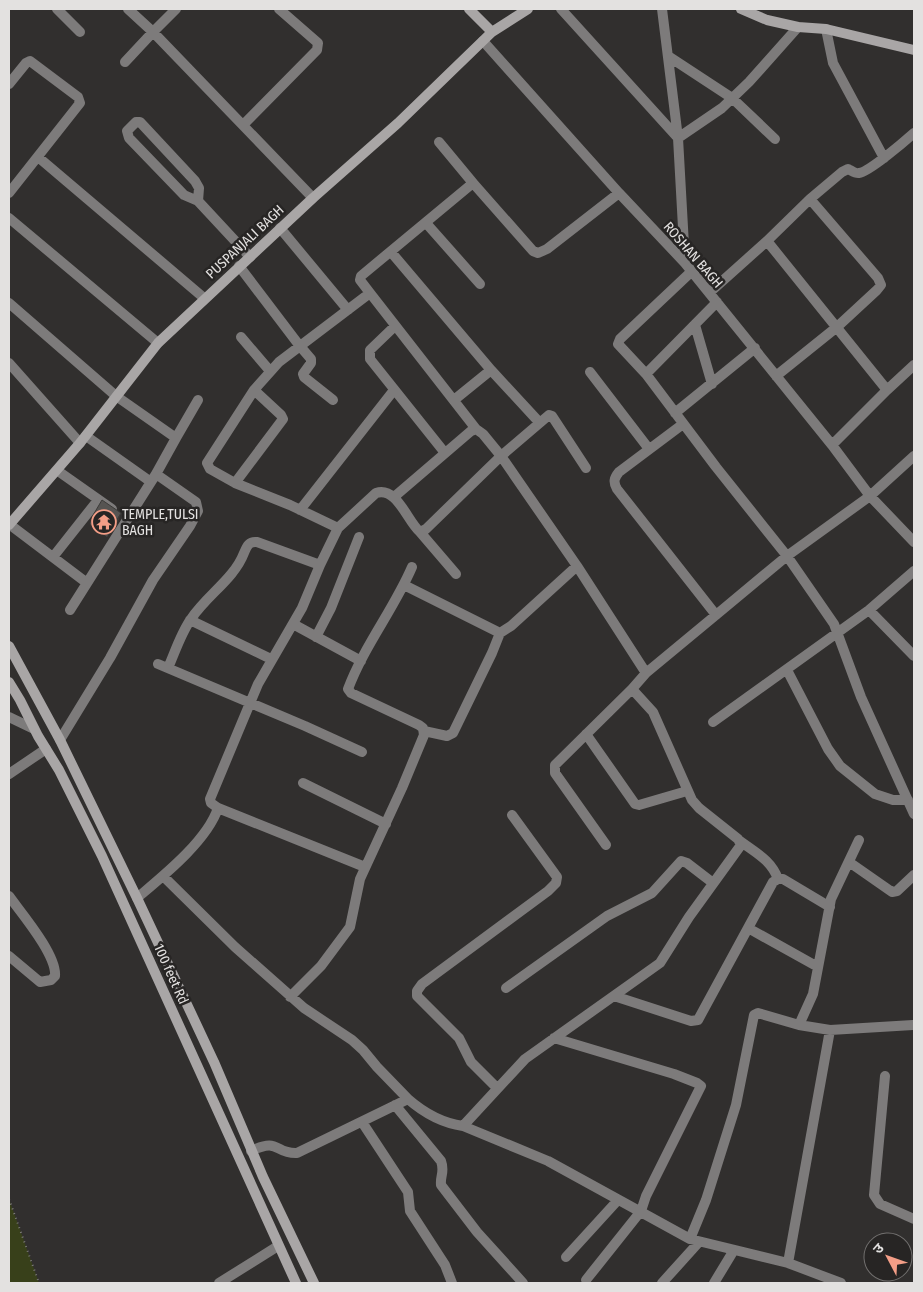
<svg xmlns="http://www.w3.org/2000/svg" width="923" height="1292" viewBox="0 0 923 1292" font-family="'Fira Sans Condensed','Noto Sans Devanagari',sans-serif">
<rect width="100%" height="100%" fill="#312f2e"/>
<path fill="#38401a" d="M9,1199L39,1283H9Z"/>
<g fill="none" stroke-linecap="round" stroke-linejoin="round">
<path stroke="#7d7b7a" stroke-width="2" stroke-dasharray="1 4" stroke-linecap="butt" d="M9,1199L39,1283"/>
<path stroke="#7d7b7b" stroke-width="10" d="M57,9L80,32
M176,9L153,32L313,198
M561,9L678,138L685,263
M662,9L678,138L722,108L749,82L798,27
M826,29L833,63L884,158
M483,41L619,193L685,263L832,445L870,496L914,542
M668,56L732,98L775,139
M125,62L153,32L128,9
M9,84L26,63L30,61L78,97L80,103L9,193
M244,124L317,50L318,43L279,9
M38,157L204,298
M473,183L533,251L538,253L547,249L619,193
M198,201L199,188L195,181L140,122H136L127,131L129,138L184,195L198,201L250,257
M9,218L158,343
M426,223L480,284
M280,228L348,310
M767,241L887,390L832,445
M391,252L491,370L454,400
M239,266L299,345L311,359V363L303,374L304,377L333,400
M691,272L620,339L618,344L646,374L717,302
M370,293L476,429
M709,293L767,241L810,199L842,172L848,169C852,171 856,174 859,173C869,172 905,141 914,133
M9,303L116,396L176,438L198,400
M695,325L712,384
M395,326L370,350V359L445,453
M241,337L270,371
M9,363L80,443
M491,370L539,422
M590,372L649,449
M646,374L716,467L787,556L834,624L861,697L914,814
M776,376L837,327L877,290L881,285L878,278L810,199
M887,390L914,365
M675,413L755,348
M683,424L619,472C614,478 613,482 617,489L716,615
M86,436L151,482
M586,468L552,416L549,415L501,456L577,566L646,673
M58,471L112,509
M235,483L283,419L281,415L254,390
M394,497L471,431L476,429L483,434L501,456L426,529L420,532C407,521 397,486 376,493L338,528L290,505L235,483L210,469L207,463L254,390L279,362L370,293L360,280L361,276L473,183L439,142
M300,510L394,390
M9,524L87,583
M338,528L320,565L302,608L258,684L210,799L211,803L218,808L365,867
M420,532L456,574
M53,557L98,500
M404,585L500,633L511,626L577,566
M70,610L156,474L176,438
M869,610L914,656
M190,620L271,659
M293,624L361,661
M316,637L331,608L359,537
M158,664L305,726L362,752
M168,668C175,652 181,633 191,619C207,595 234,579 244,553C247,546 249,541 257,542L320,565
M787,670L828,749L840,766L875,794L893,800H908
M9,717L34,729
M713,722L869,610L914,571
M424,731L447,736L453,733L492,653L500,633
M586,734L635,804L639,805L687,791
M60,740L110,658L153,580L190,526L198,511L196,502L156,474
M9,774L46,749
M303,783L386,824
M740,841C756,853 771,860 778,879
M606,845L555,773V765L632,689
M849,862L892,892L897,891L914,875
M163,876L235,947L304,1008L352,1040L363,1050L377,1067L408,1099L297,1153C274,1154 280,1137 251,1151
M9,896C22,914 57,955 55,976L51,980L40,982L9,956
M137,898C163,876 207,841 218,808
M818,967L748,928L773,882L778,879H783L830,907
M506,988L607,916L652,893L681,861L687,863L713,883
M614,996L691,1021L698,1020L748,928
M290,997L321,966L350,927L360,879L402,788L424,735L423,728L419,725L351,693L348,689C364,646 394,609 412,567
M799,1025L813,994L831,899L859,840
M554,1038L674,1074L697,1083L701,1086L646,1196L641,1211L586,1280
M885,1076L874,1195L880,1204L914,1219
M497,1088L471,1062L459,1038L417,996V991L422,984L548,891L556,883L557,877L512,815
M408,1099C424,1113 442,1123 463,1126
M395,1105L441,1161C445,1172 440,1175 441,1185L477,1232L523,1283
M362,1122L408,1192L410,1211L445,1265L452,1283
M690,1239L706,1200L736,1105L754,1015L758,1013L799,1025L830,1030L913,1025
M566,1257L618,1200
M788,1263L830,1030
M219,1283L278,1246
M662,1283L699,1242
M714,1283L734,1250
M841,1283L788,1263L690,1239L548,1161L463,1126L525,1059L660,963L689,917L741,845L738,839L699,808L692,800L653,712L632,689L646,673L716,615L787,556L870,496L914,456"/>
<path stroke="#a9a6a6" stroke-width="10" d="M469,9L492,32
M741,9L767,20L798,27L826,29L914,50
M9,525L80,443L158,343L313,198L398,123L492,32L528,9
M9,646L60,740L137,898L214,1062L263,1177L314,1283
M9,682L20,700L38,736L59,770L102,856L296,1283"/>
</g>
<path fill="#4a4847" d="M92,517L119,519L107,537L90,524Z"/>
<path fill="#3c3b39" d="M121,513L119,519L107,537L110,531Z"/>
<path fill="#565452" stroke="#3c3b39" d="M102,500L121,513L110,531L92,517Z"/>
<defs>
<g id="temple-ring" transform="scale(1.25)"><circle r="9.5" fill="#272524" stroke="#f49e87" stroke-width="1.5"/><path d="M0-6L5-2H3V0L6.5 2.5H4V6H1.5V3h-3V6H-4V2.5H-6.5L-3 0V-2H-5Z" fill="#f49e87"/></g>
</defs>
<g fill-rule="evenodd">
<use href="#temple-ring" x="104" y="522"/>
</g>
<g text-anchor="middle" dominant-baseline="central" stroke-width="5" stroke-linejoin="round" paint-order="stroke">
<g font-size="14" fill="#e3e1e0" stroke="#272524">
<text transform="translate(245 242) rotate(-43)">PUSPANJALI BAGH</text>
<text transform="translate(693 255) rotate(49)">ROSHAN BAGH</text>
<text transform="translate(171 974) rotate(66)">100 feet Rd</text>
</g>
<g font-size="14" fill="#e3e1e0" stroke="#272524" text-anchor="start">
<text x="122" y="514">TEMPLE,TULSI<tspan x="122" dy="16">BAGH</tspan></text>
</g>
</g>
<rect width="923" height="1292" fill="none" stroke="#e3e1e0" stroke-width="20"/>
<g transform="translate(888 1257) rotate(311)"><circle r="24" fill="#272524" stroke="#72706f"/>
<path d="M0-4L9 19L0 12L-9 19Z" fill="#f49e87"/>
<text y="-8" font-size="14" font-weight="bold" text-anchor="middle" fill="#e3e1e0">उ</text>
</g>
</svg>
